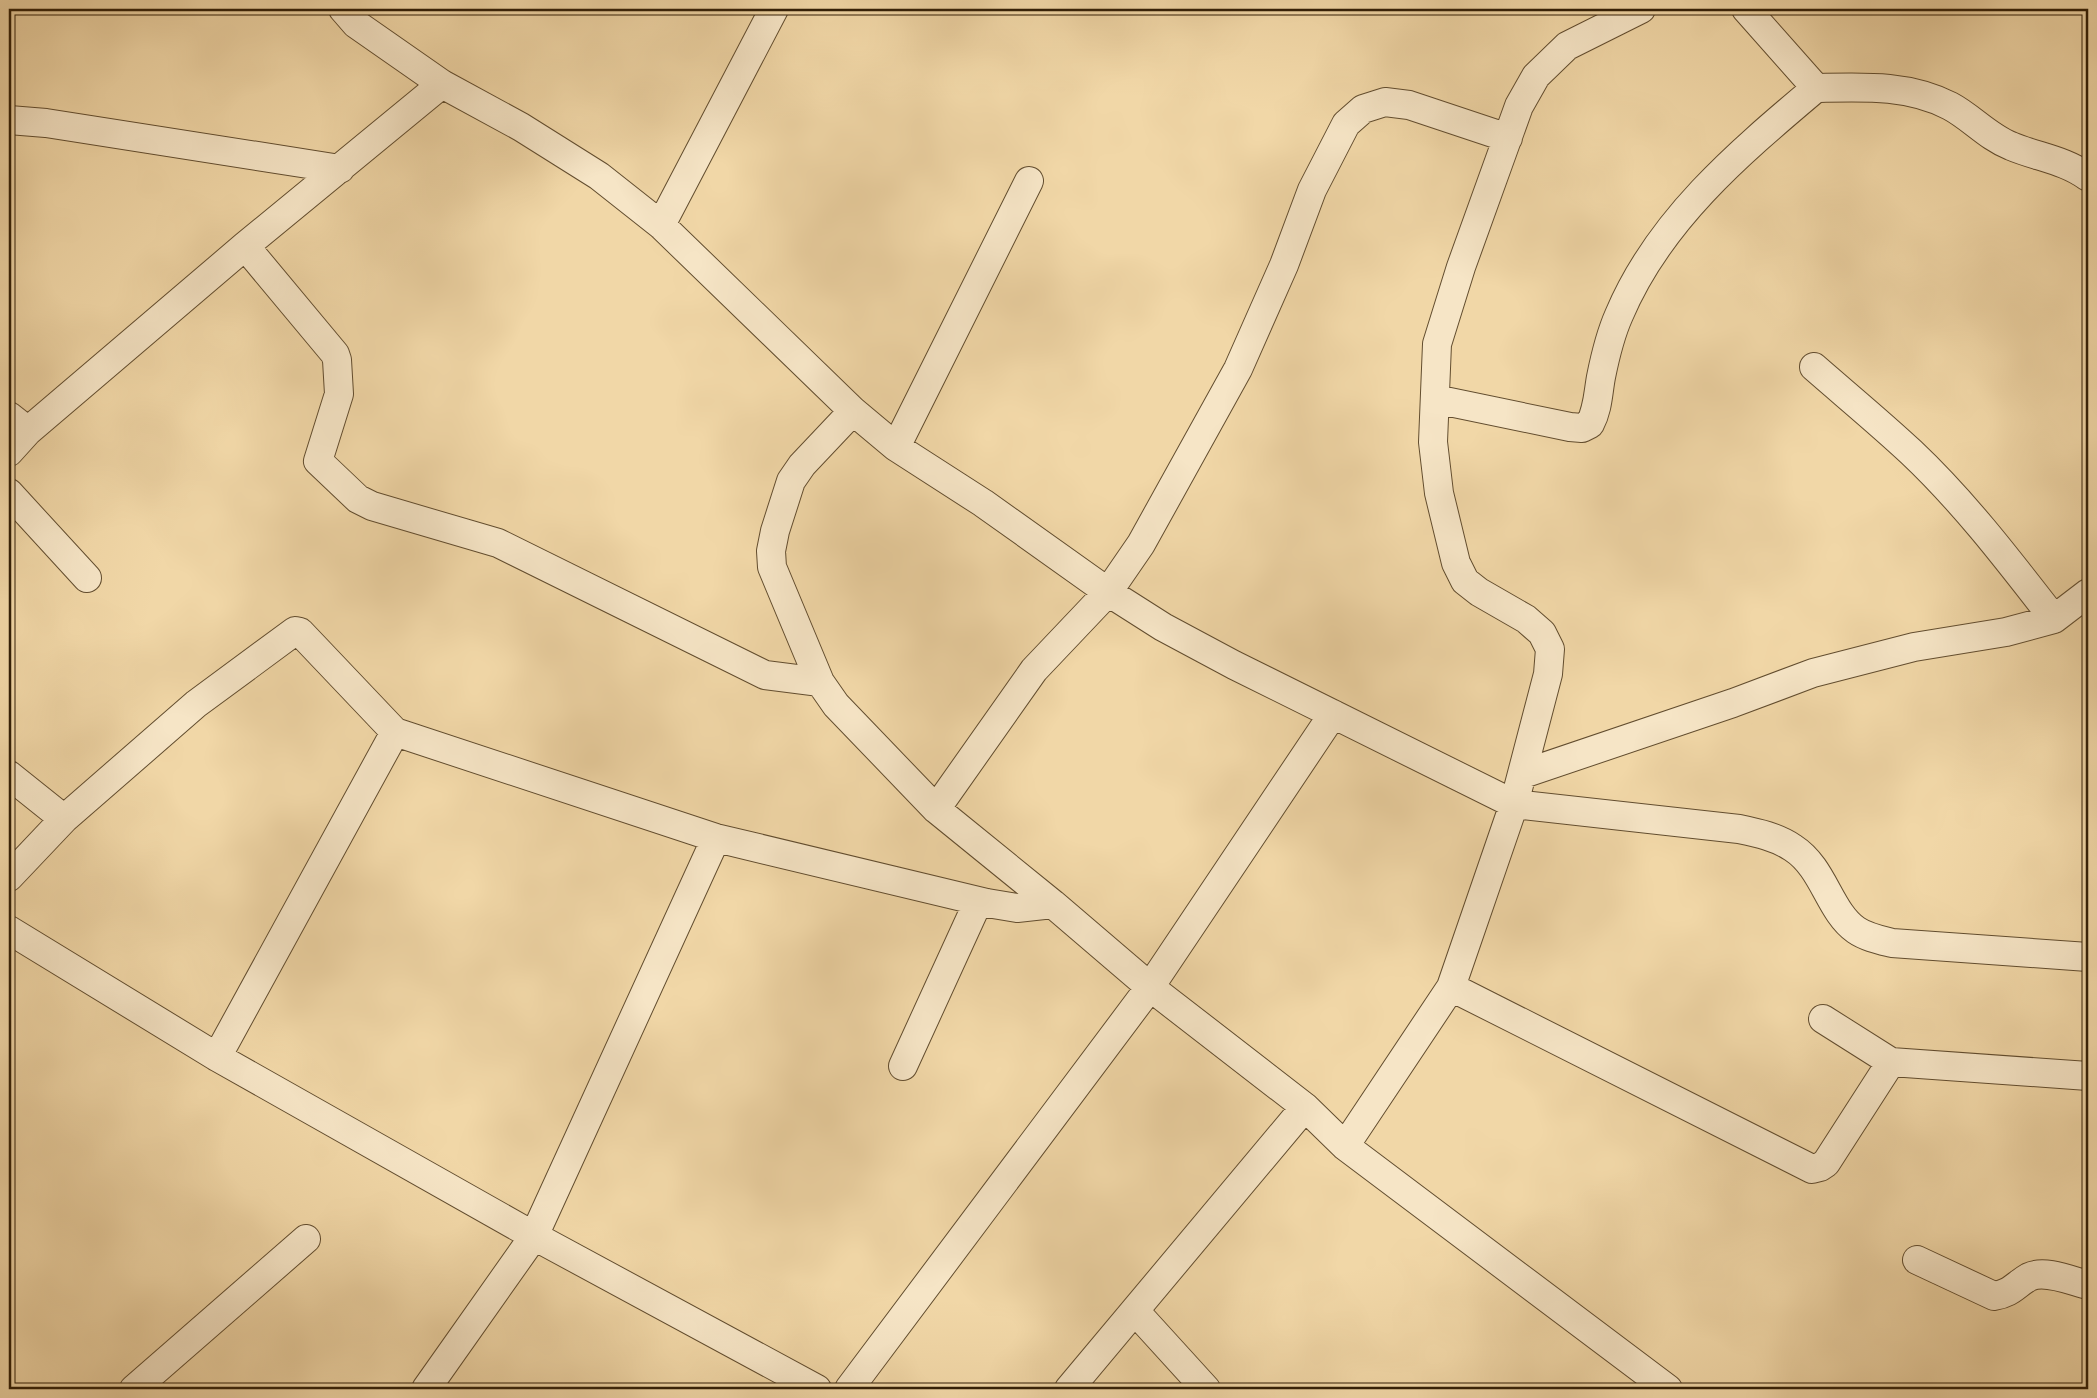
<svg xmlns="http://www.w3.org/2000/svg" width="2097" height="1398" viewBox="0 0 2097 1398" font-family="Alegreya,serif">
<rect width="100%" height="100%" fill="#f1d7a7"/>
<filter id="stains"><feTurbulence type="fractalNoise" baseFrequency=".004" numOctaves="4"/><feColorMatrix values="0 0 0 0 .2 0 0 0 0 .09 0 0 0 0 .02 0 0 0 .5 -.17"/></filter>
<radialGradient id="worn" r=".72"><stop offset=".6" stop-color="#630" stop-opacity="0"/><stop offset="1" stop-color="#630" stop-opacity=".3"/></radialGradient>
<g fill="none" stroke-linecap="round" stroke-linejoin="round">
<g stroke="#624d2f" stroke-width="30">
<path id="street" d="M343,9L356,24L442,84L521,127L599,176L661,225L853,411L896,447L983,503L1108,592L1163,627L1234,665L1514,804L1739,829C1758,833 1777,837 1793,848C1824,868 1829,911 1856,930C1866,937 1880,940 1892,943L2088,957
M1746,9L1816,88C1861,87 1908,84 1950,106C1971,117 1988,137 2011,146C2037,157 2065,160 2088,177
M9,120L46,123L340,169
M661,225L774,9
M245,246L335,354L337,360L339,394L318,461L358,499L372,506L498,543L765,675L820,682
M1814,367C1846,395 1880,423 1911,452C1964,502 2009,561 2054,619
M1435,399L1570,427L1582,428L1590,424C1598,409 1598,393 1601,377C1605,357 1611,333 1619,315C1659,220 1739,153 1816,88
M853,411L802,465L791,481L775,531L771,551L772,567L820,682L836,705L936,809L1053,904L1150,987L1305,1107L1345,1146L1668,1389
M9,416L28,431
M896,447L1029,181
M9,452L28,431L245,246L442,84
M9,493L87,578
M1523,774L1733,703L1813,673L1914,647L2006,632L2054,619L2088,593
M9,775L64,819
M936,809L1034,670L1108,592L1141,544L1238,369L1284,265L1312,190L1346,124L1363,109L1385,102L1409,105L1508,138
M9,877L64,819L196,704L295,631L300,632L395,732L716,838L987,903L1017,908L1053,904
M9,930L217,1057L534,1236L817,1389
M1451,987L1812,1169L1820,1167L1826,1163L1891,1062
M1823,1019L1891,1062L2088,1076
M217,1057L395,732
M903,1066L978,902
M1345,1146L1451,987L1514,804L1548,674L1550,649L1542,633L1526,619L1479,592L1465,581L1456,563L1439,493L1433,442L1437,344L1461,267L1519,106L1536,76L1567,46L1641,9
M1917,1260L1994,1296C2012,1293 2015,1285 2029,1277C2045,1269 2072,1281 2088,1285
M1135,1311L1206,1389
M134,1389L306,1239
M426,1389L534,1236L716,838
M849,1389L1150,987L1333,714
M1069,1389L1305,1107"/>
</g>
<use href="#street" stroke="#f6e5c6" stroke-width="28"/>
</g>
<rect width="2097" height="1398" fill="none" stroke="#f1d7a7" stroke-width="30"/>
<rect x="10" y="10" width="2077" height="1378" fill="none" stroke="#321f07" stroke-width="2.5"/>
<rect x="15" y="15" width="2067" height="1368" fill="none" stroke="#321f07"/>
<rect width="100%" height="100%" filter="url(#stains)"/>
<rect width="100%" height="100%" fill="url(#worn)"/>
</svg>
